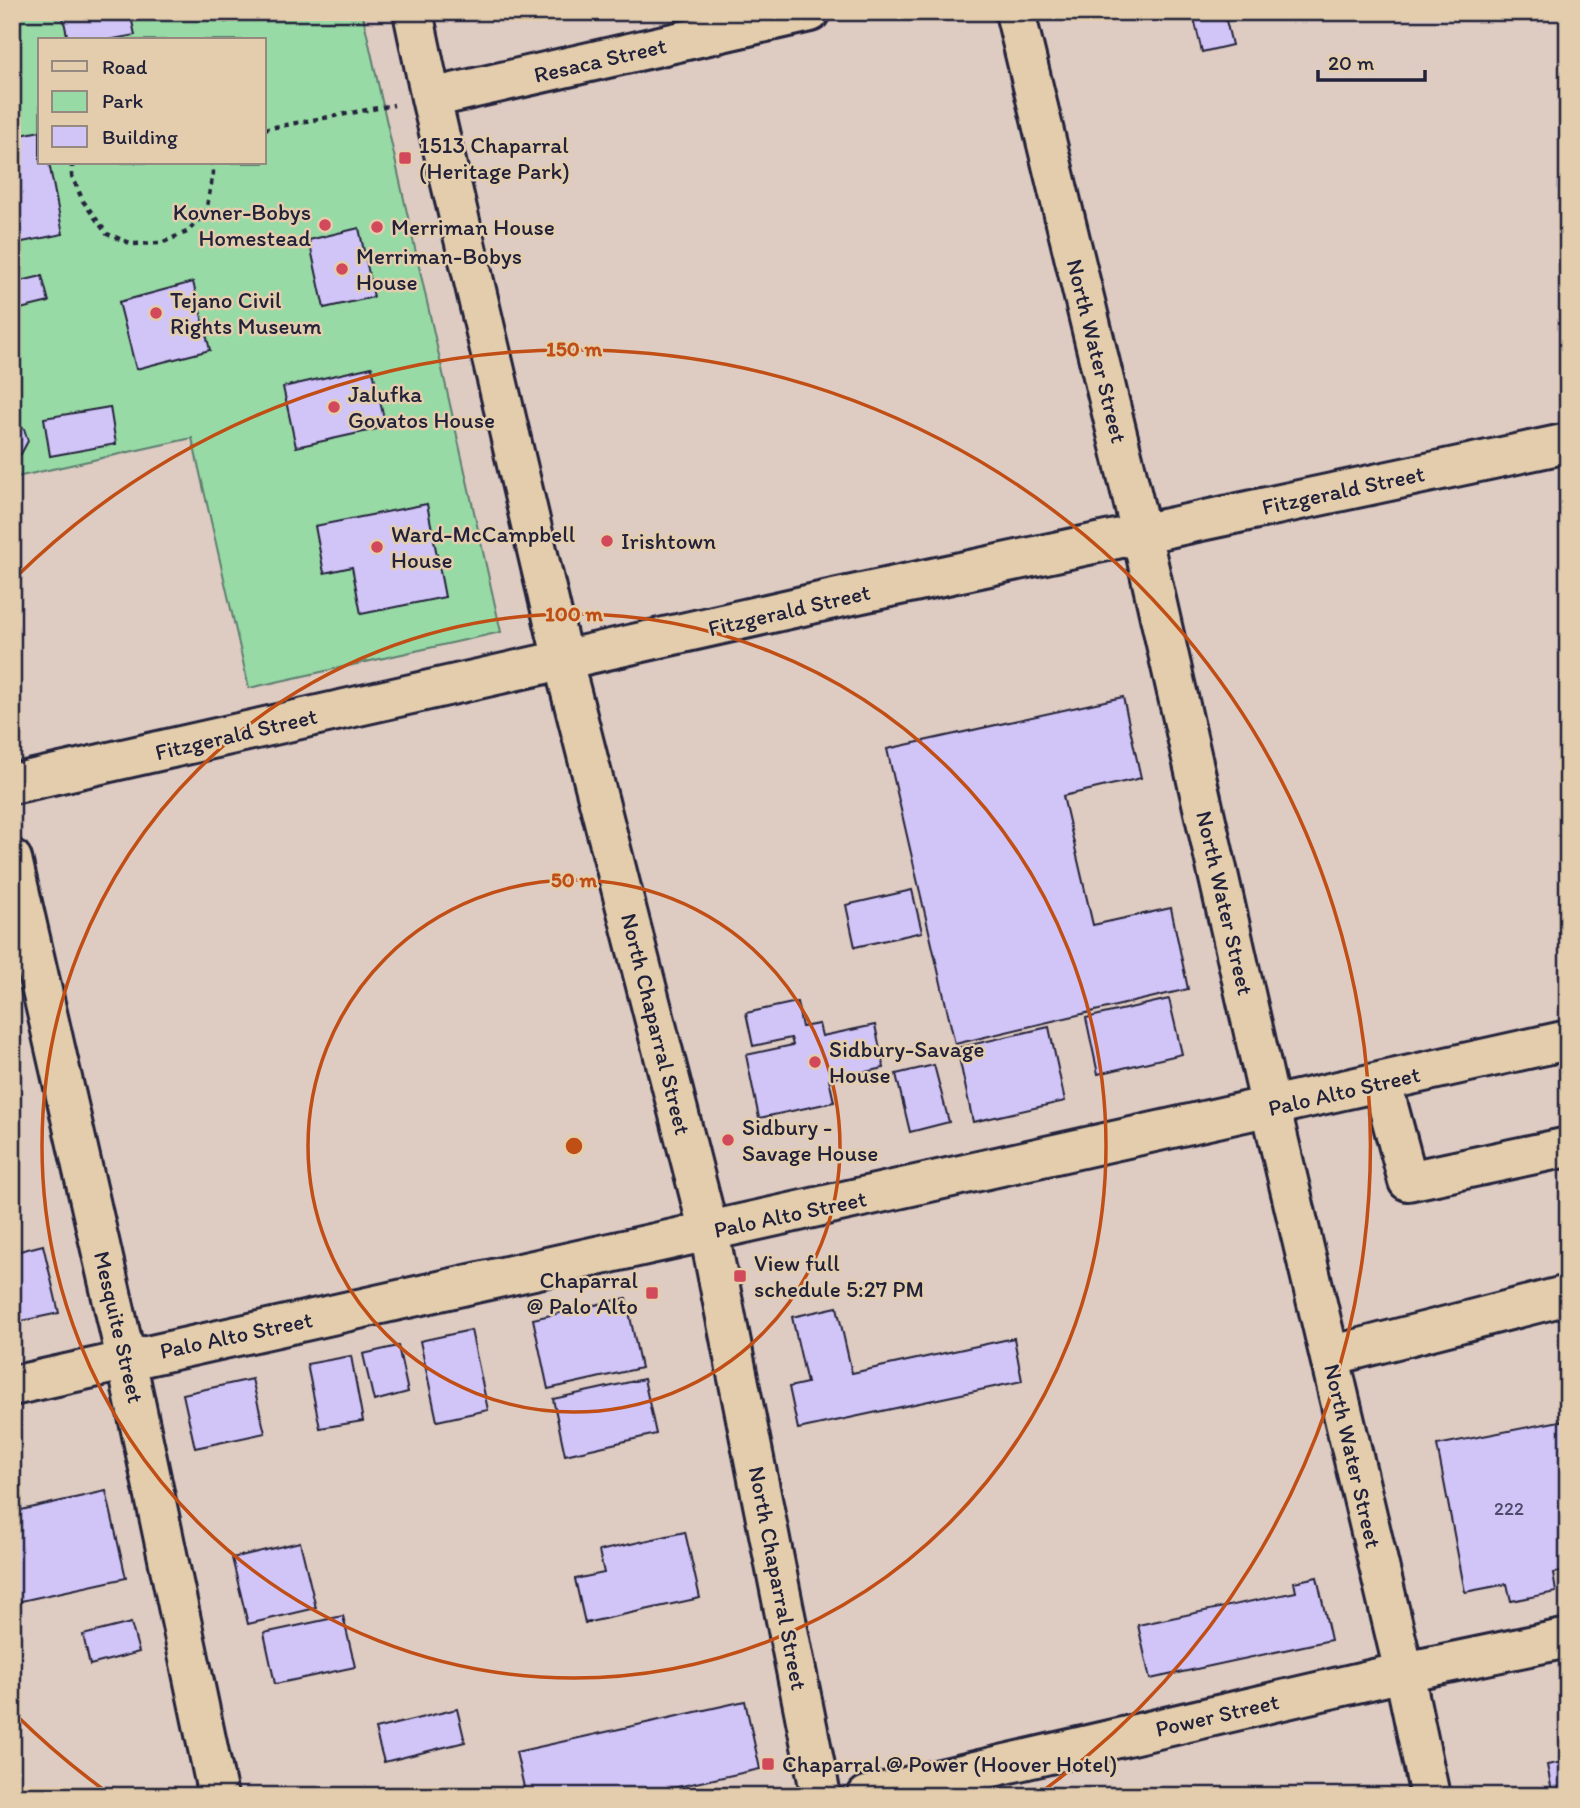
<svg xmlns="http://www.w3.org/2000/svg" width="1580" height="1808" viewBox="0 0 1580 1808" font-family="Itim,sans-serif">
<rect width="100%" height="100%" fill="#decbc2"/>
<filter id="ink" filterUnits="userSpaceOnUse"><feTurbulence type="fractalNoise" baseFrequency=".0143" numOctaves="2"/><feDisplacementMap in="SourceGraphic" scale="14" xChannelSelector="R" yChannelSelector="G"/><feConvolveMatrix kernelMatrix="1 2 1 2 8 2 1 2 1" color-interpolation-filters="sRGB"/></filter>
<g filter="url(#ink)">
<path fill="#98daa5" stroke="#5d7e70" stroke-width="2" fill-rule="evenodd" d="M12,12H362L501,632L249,688L192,438L12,478ZM40,40H264V163H40Z"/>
<path fill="#d1c5f7" stroke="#22223b" stroke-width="2" d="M62,12H130L135,35L108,40H68Z
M223,12H293L269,18L267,12L225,22Z
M1199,12H1224L1232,45L1202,52L1193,14Z
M40,131V163H49L63,234L12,244V137Z
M359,228L374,297L324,308L309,240Z
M42,276L49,302L12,311V283Z
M193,282L210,350L136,369L119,302Z
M372,367L386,427L296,447L283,387Z
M110,407L116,444L50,456L44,418Z
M12,421L24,429L28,441L21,454L12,456Z
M427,504L445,597L361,614L352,567L324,573L315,526Z
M1123,697L1141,778L1063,796L1093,925L1171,908L1188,989L955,1044L887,749Z
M912,890L922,932L855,947L846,905Z
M1169,999L1182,1054L1098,1074L1086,1018Z
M797,1002L802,1027L819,1024L822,1036L875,1025L884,1068L829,1079L834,1102L759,1118L746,1055L793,1045L791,1038L753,1046L746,1013Z
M1049,1027L1065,1101L973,1122L957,1048Z
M934,1065L949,1122L910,1132L896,1074Z
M12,1184L20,1220L12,1221Z
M43,1245L59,1313L12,1323V1253Z
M626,1298L641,1368L548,1389L533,1319Z
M837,1307L852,1373L1014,1338L1022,1381L798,1429L789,1387L807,1383L792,1317Z
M471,1330L488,1410L437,1421L420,1341Z
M398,1346L408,1392L374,1401L363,1354Z
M351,1356L363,1421L320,1428L307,1364Z
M252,1379L265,1433L195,1448L183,1394Z
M644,1379L656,1434L565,1455L553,1399Z
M1565,1420L1568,1435V1571L1553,1573L1556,1592L1511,1601L1507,1584L1465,1592L1437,1445Z
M106,1491L126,1578L12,1603V1512Z
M685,1532L700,1598L585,1623L575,1579L604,1573L599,1551Z
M300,1542L316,1608L248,1624L232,1558Z
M1317,1577L1331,1640L1150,1679L1138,1625L1296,1592L1294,1582Z
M343,1616L355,1667L275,1684L264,1633Z
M131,1623L139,1652L90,1665L83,1635Z
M745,1701L760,1769L636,1796H526L516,1752Z
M457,1709L465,1742L384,1762L375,1729Z
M1568,1761V1796H1553L1547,1765Z"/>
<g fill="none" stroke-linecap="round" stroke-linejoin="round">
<g stroke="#22223b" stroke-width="44">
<path id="minor" d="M413,12L431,98L563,661L709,1232L821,1796
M1015,12L1141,533L1271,1108L1404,1672L1430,1796
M431,98L810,12
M12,784L829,600L1568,443
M12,859L126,1359L218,1796
M1382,1083L1408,1181L1568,1147
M1330,1356L1568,1295
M12,1386L1568,1040
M867,1796L1404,1672L1568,1638"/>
</g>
<path stroke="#22223b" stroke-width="4.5" stroke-dasharray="5 5" stroke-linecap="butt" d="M264,129L394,105
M72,163V176L83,201L107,234L133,244L161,243L187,232L206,212L213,173L212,163"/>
<use href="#minor" stroke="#e3cdac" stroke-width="38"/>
</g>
</g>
<g fill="none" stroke="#c04e15" stroke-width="3.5">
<circle cx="574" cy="1146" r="266"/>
<circle cx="574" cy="1146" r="532"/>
<path d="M111 1795A797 797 0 0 1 15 1714M15 578A797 797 0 1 1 1037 1795"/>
</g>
<g fill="#d1495b" stroke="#e3cdac" stroke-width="2.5">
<rect x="398" y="151" width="14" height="14" rx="3.5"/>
<circle cx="325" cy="225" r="7"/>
<circle cx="377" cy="227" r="7"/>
<circle cx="342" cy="269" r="7"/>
<circle cx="156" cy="313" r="7"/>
<circle cx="334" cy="407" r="7"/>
<circle cx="607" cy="541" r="7"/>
<circle cx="377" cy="547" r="7"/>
<circle cx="815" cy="1062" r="7"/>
<circle cx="728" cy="1140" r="7"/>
<rect x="733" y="1269" width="14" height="14" rx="3.5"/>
<rect x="645" y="1286" width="14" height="14" rx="3.5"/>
<rect x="761" y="1757" width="14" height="14" rx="3.5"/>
</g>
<g text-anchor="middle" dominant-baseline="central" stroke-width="5" stroke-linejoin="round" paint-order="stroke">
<g font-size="19" fill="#4e4b6a">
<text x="1509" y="1508">222</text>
</g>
<g font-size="23" fill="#22223b" stroke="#e3cdac">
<text transform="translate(600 60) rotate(-13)">Resaca Street</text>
<text transform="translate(1097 351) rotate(76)">North Water Street</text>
<text transform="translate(1343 490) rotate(-12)">Fitzgerald Street</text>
<text transform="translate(789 610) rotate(-13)">Fitzgerald Street</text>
<text transform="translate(236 734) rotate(-13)">Fitzgerald Street</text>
<text transform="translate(1225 903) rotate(77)">North Water Street</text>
<text transform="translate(656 1024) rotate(76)">North Chaparral Street</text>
<text transform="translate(1344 1091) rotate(-13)">Palo Alto Street</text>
<text transform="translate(790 1214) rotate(-12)">Palo Alto Street</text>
<text transform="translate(119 1327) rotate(77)">Mesquite Street</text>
<text transform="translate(236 1335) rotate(-12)">Palo Alto Street</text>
<text transform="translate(1353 1456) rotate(77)">North Water Street</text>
<text transform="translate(778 1578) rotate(79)">North Chaparral Street</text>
<text transform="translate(1217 1715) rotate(-13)">Power Street</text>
</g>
<g font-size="23" fill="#22223b" stroke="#e3cdac" text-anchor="start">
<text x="419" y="145">1513 Chaparral<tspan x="419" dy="26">(Heritage Park)</tspan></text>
<text x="311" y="212" text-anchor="end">Kovner-Bobys<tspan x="311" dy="26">Homestead</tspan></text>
<text x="391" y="227">Merriman House</text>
<text x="356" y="256">Merriman-Bobys<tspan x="356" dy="26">House</tspan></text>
<text x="170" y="300">Tejano Civil<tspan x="170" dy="26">Rights Museum</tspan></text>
<text x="348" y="394">Jalufka<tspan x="348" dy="26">Govatos House</tspan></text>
<text x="391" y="534">Ward-McCampbell<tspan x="391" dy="26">House</tspan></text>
<text x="621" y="541">Irishtown</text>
<text x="829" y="1049">Sidbury-Savage<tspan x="829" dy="26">House</tspan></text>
<text x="742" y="1127">Sidbury -<tspan x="742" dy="26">Savage House</tspan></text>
<text x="754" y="1263">View full<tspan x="754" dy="26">schedule 5:27 PM</tspan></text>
<text x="638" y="1280" text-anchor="end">Chaparral<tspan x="638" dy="26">@ Palo Alto</tspan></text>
<text x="782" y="1764">Chaparral @ Power (Hoover Hotel)</text>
</g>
</g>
<circle cx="574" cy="1146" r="10" fill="#c04e15" stroke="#e3cdac" stroke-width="3.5"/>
<g font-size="21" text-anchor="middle" font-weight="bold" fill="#c04e15" stroke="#e3cdac" stroke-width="5" stroke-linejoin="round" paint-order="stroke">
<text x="574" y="356">150 m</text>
<text x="574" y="621">100 m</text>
<text x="574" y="887">50 m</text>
</g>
<rect width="1580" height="1808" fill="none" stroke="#e3cdac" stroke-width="42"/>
<rect x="21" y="21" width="1538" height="1766" fill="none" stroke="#22223b" stroke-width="2.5" filter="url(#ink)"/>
<rect x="38" y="38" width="228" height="126" fill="#e3cdac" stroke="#96897f" stroke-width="2"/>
<rect x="52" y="61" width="35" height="10" fill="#e3cdac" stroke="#96897f" stroke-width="2"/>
<text x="102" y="74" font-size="21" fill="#22223b">Road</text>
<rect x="52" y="91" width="35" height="21" fill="#98daa5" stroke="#96897f" stroke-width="2"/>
<text x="102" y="108" font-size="21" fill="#22223b">Park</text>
<rect x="52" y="126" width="35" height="21" fill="#d1c5f7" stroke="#96897f" stroke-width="2"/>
<text x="102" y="144" font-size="21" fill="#22223b">Building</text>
<path d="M1318 70v10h107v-10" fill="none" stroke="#22223b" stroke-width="3.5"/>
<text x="1328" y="70" font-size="21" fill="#22223b" stroke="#e3cdac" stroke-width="5" paint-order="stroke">20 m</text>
</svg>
